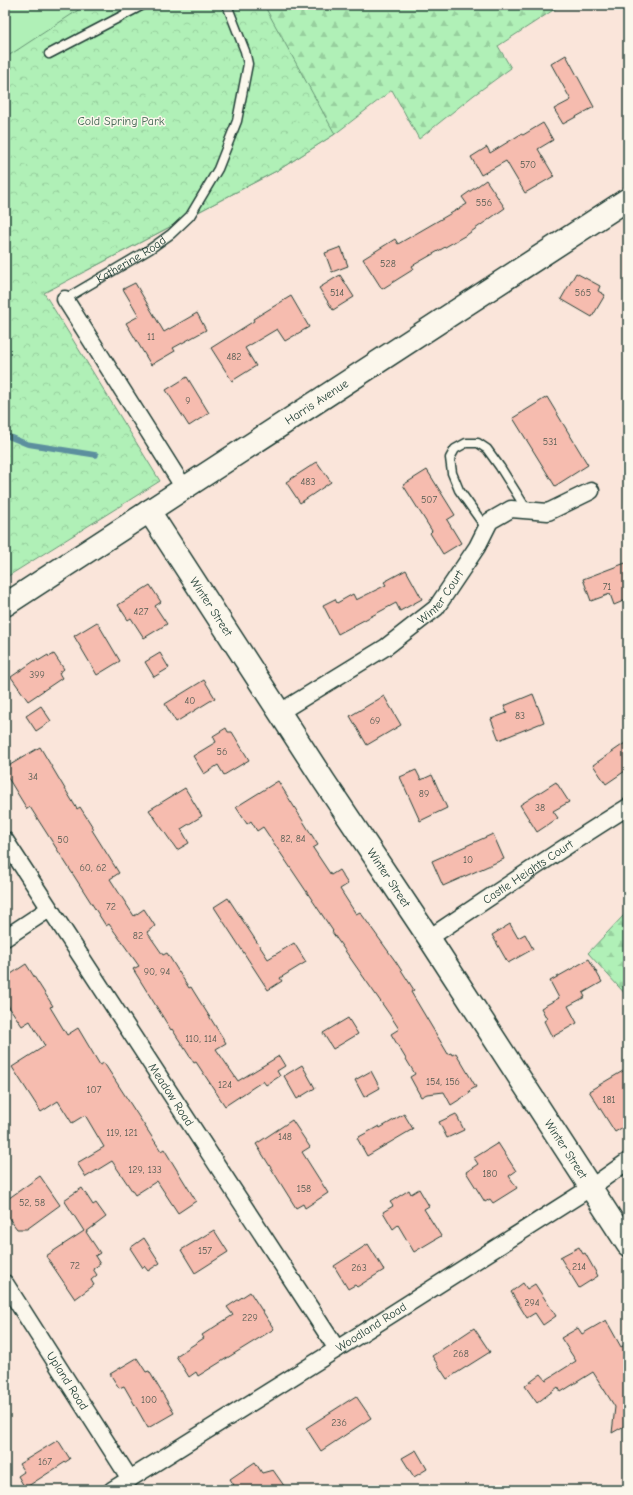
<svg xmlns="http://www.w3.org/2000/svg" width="633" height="1495" viewBox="0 0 633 1495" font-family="'Comic Neue',sans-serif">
<defs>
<pattern id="forest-firs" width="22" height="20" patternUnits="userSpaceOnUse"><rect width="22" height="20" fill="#b0f0b7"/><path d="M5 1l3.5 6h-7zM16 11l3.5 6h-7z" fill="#97cf9e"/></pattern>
<pattern id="park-crowns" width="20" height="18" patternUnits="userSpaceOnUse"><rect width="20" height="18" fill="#b0f0b7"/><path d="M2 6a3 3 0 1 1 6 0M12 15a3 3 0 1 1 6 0" fill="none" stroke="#97cf9e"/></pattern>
</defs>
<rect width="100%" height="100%" fill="#fae5da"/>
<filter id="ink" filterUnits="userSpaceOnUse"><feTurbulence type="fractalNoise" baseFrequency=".025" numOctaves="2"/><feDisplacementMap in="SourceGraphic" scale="8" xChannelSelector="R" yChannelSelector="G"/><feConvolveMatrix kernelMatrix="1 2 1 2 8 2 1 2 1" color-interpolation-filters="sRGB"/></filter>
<g filter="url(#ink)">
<path fill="url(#forest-firs)" stroke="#689676" d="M197,5H561L498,46L511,68L474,95L419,139L392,90L335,134L280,169L86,271Z
M628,913V997L588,953L624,915Z"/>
<path fill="url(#park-crowns)" stroke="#689676" d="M5,5H264L335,134L280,169L44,293L160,481L5,578Z"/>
<path fill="#b0f0b7" stroke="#689676" d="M5,5H86L5,58Z"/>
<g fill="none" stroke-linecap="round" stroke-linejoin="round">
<path stroke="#5c8f9e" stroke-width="5.5" d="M5,435L27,444L96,455"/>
</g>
<path fill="#f6bcaf" stroke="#1f3d34" d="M566,55L594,107L563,124L554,109L571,100L551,64Z
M543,123L553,140L538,149L554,176L525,193L506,161L481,175L471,157L487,147L490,153L521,134L523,135Z
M486,180L505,208L468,234L412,266L414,269L382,289L363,259L395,239L398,244L467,204L462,197Z
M341,247L348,266L332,272L325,253Z
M576,273L600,286L598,291L605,295L592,317L561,299Z
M340,275L354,297L333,310L319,288Z
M135,283L164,332L197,313L206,330L173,348L175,351L151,365L126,323L139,316L123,289Z
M291,296L309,327L285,341L277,329L245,348L256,366L232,381L211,348L254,321L253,319Z
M187,377L209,413L189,426L166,390Z
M547,397L588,465L555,486L513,418Z
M317,462L331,482L300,503L286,482Z
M427,470L455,515L447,520L461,543L443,554L430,533L432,531L403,485Z
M628,562V599L614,605L610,594L591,601L583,579Z
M406,570L422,599L400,611L396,603L338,634L323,605L335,599L337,603L353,594L356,600L386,585L384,582Z
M150,585L161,602L155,606L167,624L144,638L131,618L128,620L118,605Z
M97,622L120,661L97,675L74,636Z
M160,653L169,668L154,677L145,662Z
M54,654L64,669L59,673L62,678L28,701L11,677L37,659L38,661L48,655L49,657Z
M204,680L215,698L176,722L165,704Z
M533,694L544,722L499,740L491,719L507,713L504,706Z
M384,696L401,725L367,745L350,716Z
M41,706L51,721L36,731L26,716Z
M226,728L228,732H232L249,760L224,775L218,765L204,774L193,756L216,742L213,736Z
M628,741V769L606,784L593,765Z
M40,747L77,809L80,807L94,829L92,830L119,873L110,879L134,916L144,909L155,926L147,932L163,955L167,953L189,988L191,987L194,992L226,1043L216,1049L238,1081L279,1056L285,1066L277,1071L280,1076L266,1085L263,1081L225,1106L196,1062L194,1063L172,1029L171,1030L133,969L139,966L109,924L106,926L30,807L27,809L5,773V768Z
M416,770L421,780L432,775L447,808L420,821L400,777Z
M278,781L318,845L313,848L331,875L339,870L348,884L340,889L356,914L360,912L396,962L414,990L411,992L448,1054L451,1053L452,1055L456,1053L476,1087L469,1091L470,1093L451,1105L444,1092L427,1094L421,1097L410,1077L415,1074L391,1034L399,1029L390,1015L332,932L333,931L263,827L257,831L251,821L247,824L236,807Z
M556,782L569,802L553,811L558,818L537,832L520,805Z
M185,788L202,816L181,829L189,843L177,850L149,810Z
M493,834L504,859L443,886L432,861Z
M228,898L268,959L294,943L306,962L280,978L282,981L268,990L214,907Z
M510,924L518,938L525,934L533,949L508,963L492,935Z
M589,959L602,982L583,993L585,997L568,1006L577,1023L552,1037L544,1021L547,1019L541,1008L559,998L550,981Z
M26,964L53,1006L50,1007L67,1035L78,1028L100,1065L104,1063L161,1151L164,1149L196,1201L178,1213L157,1181L135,1195L112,1161L86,1177L77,1163L104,1147L85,1115L72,1123L58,1101L41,1112L12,1067L45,1046L30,1021L22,1026L5,1001V978Z
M348,1018L358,1034L333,1049L323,1033Z
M302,1065L315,1088L297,1099L284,1076Z
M628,1068V1124L615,1132L589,1091Z
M371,1071L380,1088L364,1097L355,1080Z
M404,1114L413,1129L367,1156L357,1138L379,1126L380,1128Z
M456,1114L464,1130L447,1138L439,1122Z
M292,1120L310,1147L302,1152L328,1193L305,1208L303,1204L296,1208L256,1144Z
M498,1143L516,1171L509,1176L517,1188L493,1203L490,1199L485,1202L466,1172L478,1164L474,1158Z
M40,1176L60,1205L27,1229H17L5,1213V1201Z
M82,1188L93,1205L96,1203L106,1217L86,1232L100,1253L95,1256L100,1264L93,1269L97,1275L91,1280L94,1285L75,1299L46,1256L84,1231L64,1200Z
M419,1189L429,1206L424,1209L441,1236L414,1252L398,1225L393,1229L383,1212L393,1206L390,1202L409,1190L411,1194Z
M214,1230L228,1252L195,1273L181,1250Z
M144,1238L160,1263L148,1271L144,1266L143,1268L130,1248Z
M368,1244L384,1270L357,1287L355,1285L348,1289L334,1266Z
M579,1247L583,1254L585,1253L598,1276L579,1288L560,1257Z
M523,1283L527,1289L535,1284L556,1316L543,1325L535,1313L527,1318L511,1292Z
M250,1292L274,1329L198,1376L196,1372L189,1377L176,1356L204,1338L202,1335L233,1315L227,1307Z
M606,1320L621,1347L628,1343V1428L626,1425L612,1433L615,1407L593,1372L561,1392L558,1387L537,1403L525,1386L541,1374L546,1380L576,1361L561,1338L578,1328L582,1334Z
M474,1328L490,1352L447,1379L432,1356Z
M137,1358L146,1372L149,1371L174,1413L148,1428L124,1386L119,1388L110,1374Z
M356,1396L371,1418L321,1451L306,1428Z
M58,1440L70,1459L25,1488L18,1476L24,1472L19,1464Z
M416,1450L427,1469L414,1477L402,1458Z
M255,1462L262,1473L273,1470L287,1490H237L230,1479Z"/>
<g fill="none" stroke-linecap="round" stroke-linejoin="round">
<g stroke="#1f3d34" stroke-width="11">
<g id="service">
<path d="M49,54L143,5"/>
<path id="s1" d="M65,299L150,249L171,234L190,216L218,169L237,121L248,64L245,51L227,5"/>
<path d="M486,528L459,490L452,473L450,458L455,449L466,443H478L487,449L500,467L527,510"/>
</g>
</g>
<g stroke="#1f3d34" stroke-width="19">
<g id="minor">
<path d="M65,299L184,488"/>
<path id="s2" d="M280,712L386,647L436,608L477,547L490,521L511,509L548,512L591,491"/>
<path id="s3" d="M5,840L337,1349"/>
<path d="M5,938L49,909"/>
<path id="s4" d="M429,938C495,894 560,849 628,807"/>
<path id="s5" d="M5,1283L130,1479"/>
<path id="s6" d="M112,1490L337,1349L590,1188L628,1161"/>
</g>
</g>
<g stroke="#1f3d34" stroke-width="25">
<g id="secondary">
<path id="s7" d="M149,511L324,781L429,938L628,1245"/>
<path id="s8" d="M5,605L628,199"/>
</g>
</g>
<use href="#service" stroke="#fbf7ec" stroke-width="8"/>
<use href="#minor" stroke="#fbf7ec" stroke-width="16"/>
<use href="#secondary" stroke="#fbf7ec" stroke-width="22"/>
</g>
</g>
<g text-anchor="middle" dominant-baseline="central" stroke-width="3" stroke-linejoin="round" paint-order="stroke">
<g font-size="10" fill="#555d53">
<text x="528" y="165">570</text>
<text x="484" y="203">556</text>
<text x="388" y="264">528</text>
<text x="337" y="293">514</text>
<text x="583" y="293">565</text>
<text x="151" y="337">11</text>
<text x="234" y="357">482</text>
<text x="188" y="401">9</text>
<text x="550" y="442">531</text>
<text x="308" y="482">483</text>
<text x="429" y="500">507</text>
<text x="607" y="587">71</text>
<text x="141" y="612">427</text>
<text x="37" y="675">399</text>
<text x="190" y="701">40</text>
<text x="520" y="716">83</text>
<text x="375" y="721">69</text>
<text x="222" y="752">56</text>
<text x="33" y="777">34</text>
<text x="424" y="794">89</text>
<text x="540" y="808">38</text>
<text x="293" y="839">82, 84</text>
<text x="63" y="840">50</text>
<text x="468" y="860">10</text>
<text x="93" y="868">60, 62</text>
<text x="111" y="907">72</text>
<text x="138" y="936">82</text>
<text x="157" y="972">90, 94</text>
<text x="201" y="1039">110, 114</text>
<text x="443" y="1082">154, 156</text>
<text x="225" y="1085">124</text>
<text x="94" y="1090">107</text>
<text x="609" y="1100">181</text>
<text x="122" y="1133">119, 121</text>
<text x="285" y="1137">148</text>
<text x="145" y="1170">129, 133</text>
<text x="490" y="1174">180</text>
<text x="304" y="1189">158</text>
<text x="32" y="1203">52, 58</text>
<text x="205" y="1251">157</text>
<text x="75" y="1266">72</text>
<text x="579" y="1267">214</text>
<text x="359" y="1268">263</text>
<text x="532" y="1303">294</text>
<text x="250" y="1318">229</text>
<text x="461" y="1354">268</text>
<text x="149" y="1400">100</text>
<text x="339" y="1423">236</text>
<text x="45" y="1462">167</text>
</g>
<g font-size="12" fill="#3c614e" stroke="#fbf7ec">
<text x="121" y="121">Cold Spring Park</text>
</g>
<g font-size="12" fill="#1f3d34" stroke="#fbf7ec">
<text stroke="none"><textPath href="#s1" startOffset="77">Katherine Road</textPath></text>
<text stroke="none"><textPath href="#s8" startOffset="372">Harris Avenue</textPath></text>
<text stroke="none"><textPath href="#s2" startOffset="199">Winter Court</textPath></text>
<text stroke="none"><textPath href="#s7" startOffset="114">Winter Street</textPath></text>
<text stroke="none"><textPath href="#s4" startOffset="119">Castle Heights Court</textPath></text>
<text stroke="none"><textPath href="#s7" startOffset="438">Winter Street</textPath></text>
<text stroke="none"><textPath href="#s3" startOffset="304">Meadow Road</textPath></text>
<text stroke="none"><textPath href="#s7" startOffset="762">Winter Street</textPath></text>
<text stroke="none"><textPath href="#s6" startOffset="306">Woodland Road</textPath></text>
<text stroke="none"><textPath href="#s5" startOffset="116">Upland Road</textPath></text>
</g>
</g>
<rect width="633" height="1495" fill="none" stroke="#fbf7ec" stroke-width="20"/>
<rect x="10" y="10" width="613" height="1475" fill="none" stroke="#1f3d34" stroke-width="1.5" filter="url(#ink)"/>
</svg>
